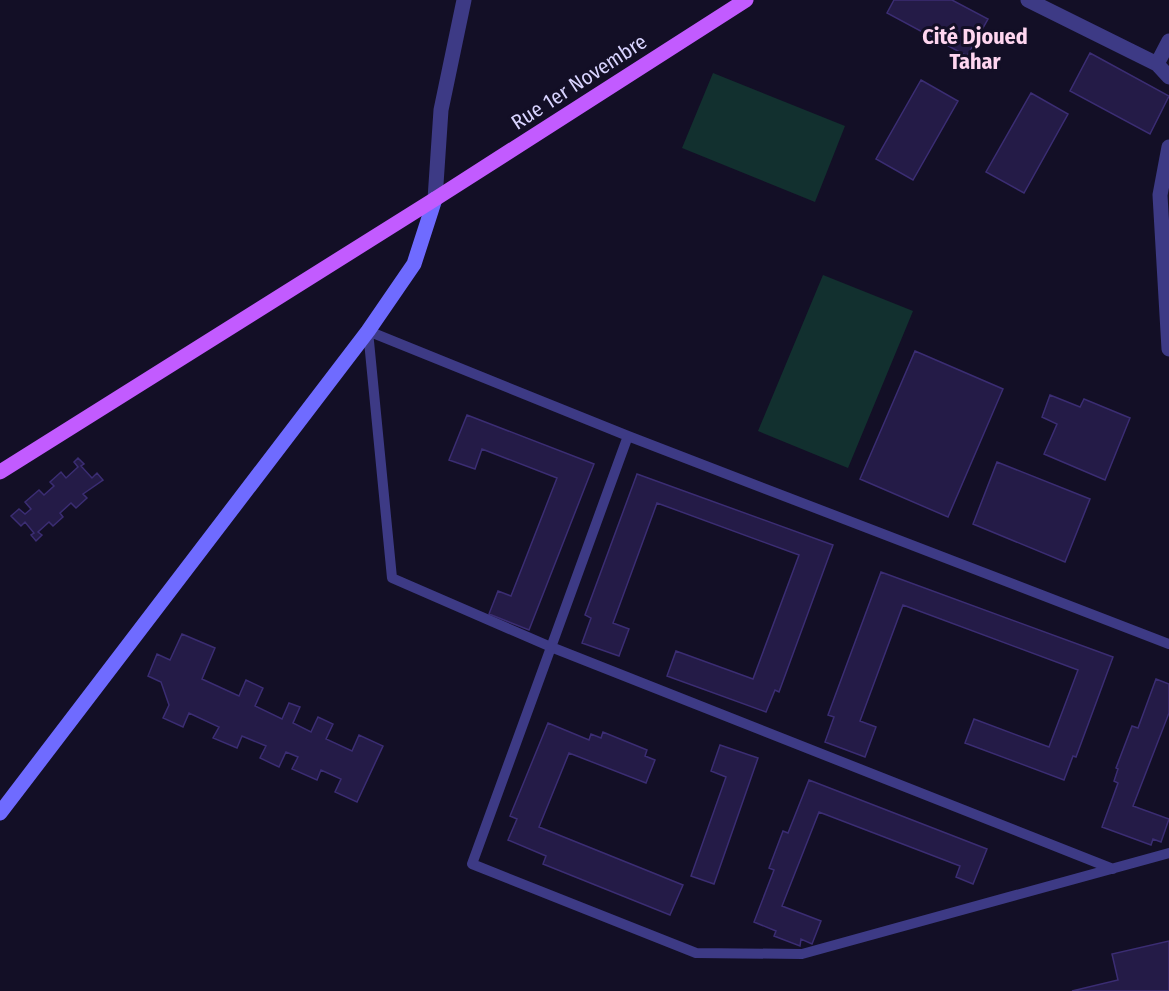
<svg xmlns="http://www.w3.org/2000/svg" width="1169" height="991" viewBox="0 0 1169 991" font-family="'Fira Sans Condensed',sans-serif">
<rect width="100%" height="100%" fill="#130f26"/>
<path fill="#12302f" d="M713,73L845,126L815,202L682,148Z
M823,275L913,311L848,468L758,431Z"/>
<path fill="#241b47" stroke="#3b2d73" stroke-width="1.5" d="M894,0H952L988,19L967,56L887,13Z
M1090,53L1169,96L1150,134L1070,91Z
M921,80L958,101L913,180L876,159Z
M1031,93L1068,114L1024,193L986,172Z
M915,351L1003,389L948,517L860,479Z
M1050,395L1080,407L1084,399L1130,418L1105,480L1044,454L1057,424L1042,417Z
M467,415L594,464L529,630L489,614L498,591L511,596L557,478L482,449L475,469L449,460Z
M78,458L84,464L81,466L92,478L97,473L103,480L83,494L87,498L76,508L71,503L60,513L63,517L53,526L49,522L38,532L42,535L36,541L31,535L34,533L25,522L21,526L11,516L19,509L25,514L31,509L25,502L39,490L44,495L54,486L50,482L61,472L66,478L78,467L74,462Z
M997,462L1090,499L1065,562L973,524Z
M637,474L833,545L779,692L775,690L766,712L667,676L676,651L753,679L799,555L657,503L613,623L629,629L619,656L582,643L591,618L585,615Z
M881,572L1113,657L1076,757L1073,756L1064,780L965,743L974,719L1049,747L1078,670L903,605L860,721L876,727L865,757L825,742L834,717L828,715Z
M182,634L215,648L202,679L239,696L246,680L263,688L255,706L282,719L289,703L300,707L293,723L311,732L318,717L333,724L326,739L352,751L359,735L383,746L357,802L335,792L341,779L321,770L317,780L292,769L298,757L286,752L279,767L260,758L266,746L242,736L237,748L213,738L219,727L189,713L183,727L163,718L169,705L161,682L148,676L157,654L170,660Z
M1156,679L1169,684V713L1133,806L1169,819L1161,842L1153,839L1151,845L1102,827L1118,783L1114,781L1118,769L1116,768L1132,726L1138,728Z
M548,723L589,740L591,734L601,738L603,732L647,750L645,756L655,760L646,783L569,753L539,827L683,885L670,915L543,864L546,856L508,840L517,819L510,816Z
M720,745L758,758L714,884L691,876L726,777L711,771Z
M809,780L987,849L973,884L956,877L960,866L819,812L782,906L821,921L812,944L801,939L800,946L774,936L776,931L754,922L774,870L769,868L783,831L788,833Z
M1169,941V991H1072L1118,980L1112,954Z"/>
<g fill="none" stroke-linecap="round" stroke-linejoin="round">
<path stroke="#3d3a85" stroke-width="10" d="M628,436L472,864L696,953L802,954L1169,853
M1113,869L551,647L392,578L368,331L628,436L1169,644"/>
<path stroke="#3d3a85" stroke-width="15" d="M1028,0L1157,64L1169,77
M1157,64L1169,41
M1169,147L1160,195L1169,349
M435,199L441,110L464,0"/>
<path stroke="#6f6bff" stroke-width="15" d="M0,813L368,331L414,264L435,199"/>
<path stroke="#c25bff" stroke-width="15" d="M0,472L435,199L746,0"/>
</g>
<g text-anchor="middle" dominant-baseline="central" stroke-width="6" stroke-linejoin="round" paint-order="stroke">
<g font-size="21" fill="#d9d4ff" stroke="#130f26">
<text transform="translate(579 82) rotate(-33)">Rue 1er Novembre</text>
</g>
<g font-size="22" font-weight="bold" fill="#ffd6f0" stroke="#130f26">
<text x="975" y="36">Cité Djoued<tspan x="975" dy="25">Tahar</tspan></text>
</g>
</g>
</svg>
